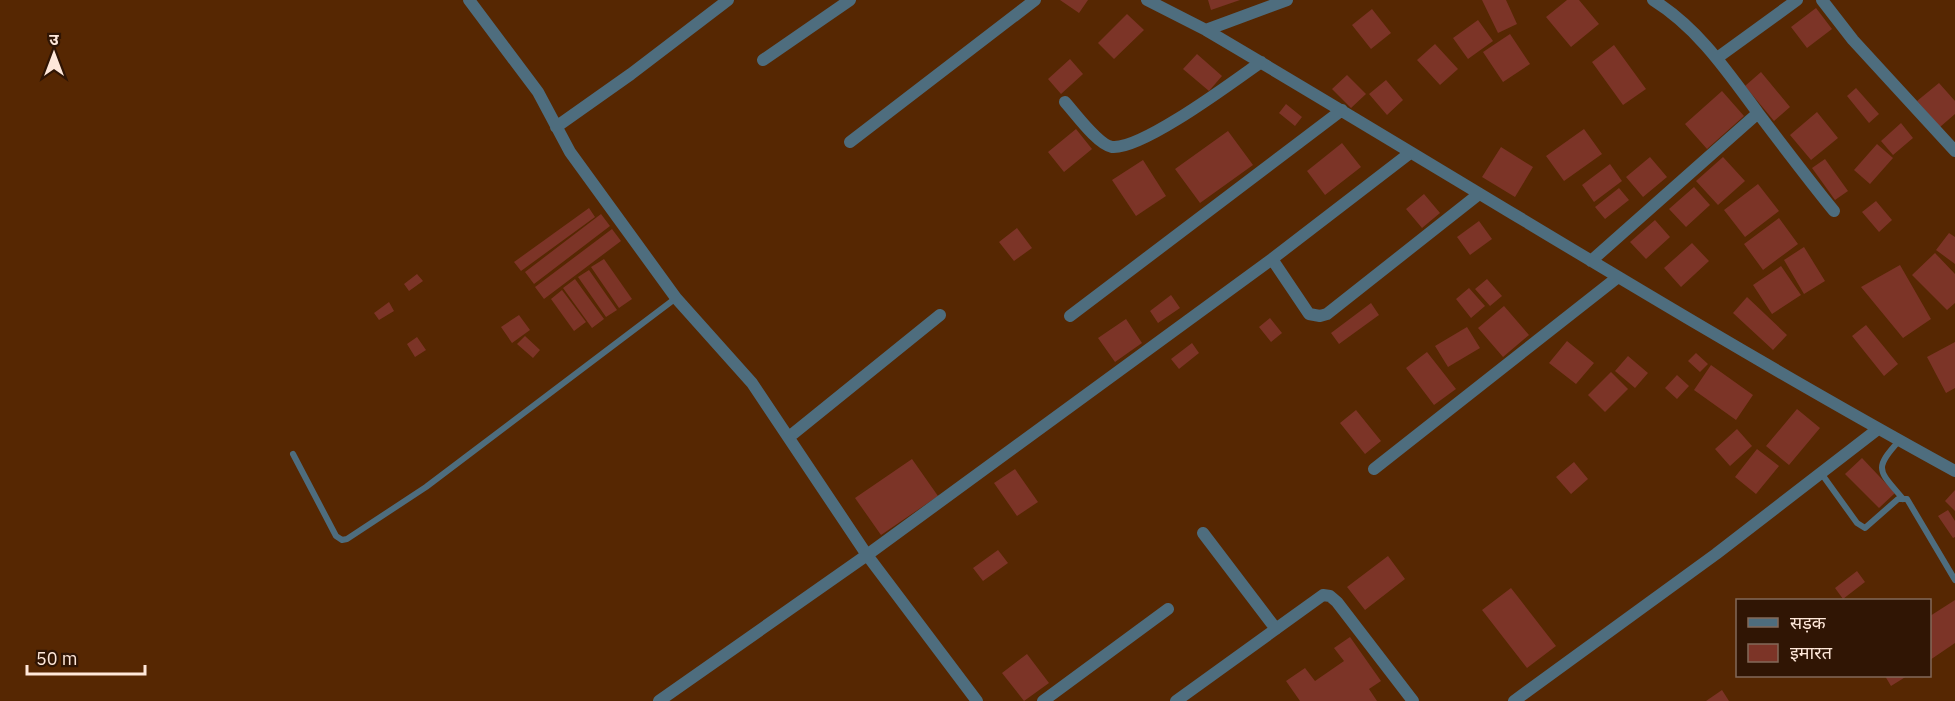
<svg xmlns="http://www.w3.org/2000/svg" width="1955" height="701" viewBox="0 0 1955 701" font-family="'IBM Plex Sans','Noto Sans Devanagari',sans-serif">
<rect width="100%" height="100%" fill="#562702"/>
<path fill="#7c3427" d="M1060,0H1088L1079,13Z
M1208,0H1240L1211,10Z
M1482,0H1506L1517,24L1498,33Z
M1567,0H1579L1599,24L1571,47L1546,17Z
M1816,8L1832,29L1807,48L1791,27Z
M1372,9L1391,33L1371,49L1352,25Z
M1127,14L1144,30L1114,59L1098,43Z
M1478,20L1493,41L1468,59L1453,38Z
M1510,34L1530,64L1503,82L1483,52Z
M1435,44L1458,69L1440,85L1417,60Z
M1614,45L1646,89L1623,105L1592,62Z
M1197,54L1222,76L1209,91L1183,69Z
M1070,59L1083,74L1061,94L1048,79Z
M1761,72L1790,107L1774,121L1745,86Z
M1347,75L1366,94L1351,108L1332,89Z
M1386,80L1403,100L1387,115L1369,94Z
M1939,83L1955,101V114L1940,127L1917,101Z
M1856,88L1879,114L1869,123L1847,96Z
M1722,91L1744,116L1707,149L1685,124Z
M1286,104L1302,117L1295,126L1279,113Z
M1817,112L1838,138L1811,160L1790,135Z
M1901,123L1913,138L1893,155L1881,141Z
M1076,129L1092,149L1064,172L1048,152Z
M1584,129L1602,154L1564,181L1546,156Z
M1228,131L1253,165L1200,203L1175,169Z
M1342,143L1361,167L1325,195L1307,171Z
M1877,144L1893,158L1870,184L1854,170Z
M1501,147L1533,167L1515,197L1482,177Z
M1650,157L1667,177L1643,197L1626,177Z
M1723,157L1745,181L1718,205L1696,181Z
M1825,159L1848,191L1835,200L1812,168Z
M1143,160L1166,196L1136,216L1112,180Z
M1610,164L1622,181L1594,202L1582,185Z
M1758,184L1779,211L1745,237L1724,210Z
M1694,187L1710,205L1686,227L1669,209Z
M1619,188L1629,200L1605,219L1595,207Z
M1424,194L1440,213L1422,228L1406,209Z
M1876,201L1892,220L1879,232L1862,212Z
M589,208L595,217L521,271L514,262Z
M601,214L610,226L534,284L525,272Z
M1779,218L1798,244L1763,270L1744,244Z
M1655,220L1670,237L1646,259L1630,242Z
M1479,221L1492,239L1470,255L1457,237Z
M1017,228L1032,248L1014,261L999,242Z
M612,229L621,241L544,299L535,287Z
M1949,233L1955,237V264L1936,250Z
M1692,243L1709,261L1681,287L1664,268Z
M1804,247L1825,281L1804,294L1784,260Z
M1935,253L1955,274V303L1947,310L1912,275Z
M604,259L632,299L619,308L591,267Z
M1900,265L1931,319L1903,338L1861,287Z
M1781,266L1801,295L1772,314L1753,285Z
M589,270L617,310L606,317L578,277Z
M417,274L423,281L409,291L404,284Z
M575,279L604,319L592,328L563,288Z
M1487,279L1502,296L1490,306L1475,289Z
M1469,288L1485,306L1471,318L1456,299Z
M562,290L586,322L574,331L551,299Z
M1171,295L1180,308L1158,323L1150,311Z
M1747,297L1787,335L1773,350L1733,313Z
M389,302L394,311L379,320L374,313Z
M1371,303L1379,315L1339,344L1331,333Z
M1504,306L1529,335L1503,357L1478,328Z
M519,315L530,330L512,343L501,327Z
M1270,318L1282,333L1271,342L1259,327Z
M1126,319L1142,343L1115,362L1098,338Z
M1866,325L1898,364L1884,376L1852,336Z
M1467,327L1480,348L1448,367L1435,346Z
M525,336L540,350L533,358L517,344Z
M417,337L426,350L415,357L407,344Z
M1567,341L1594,363L1576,384L1549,363Z
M1955,342V388L1946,393L1927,357Z
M1192,343L1199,353L1179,369L1171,359Z
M1427,352L1456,389L1434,405L1406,368Z
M1696,353L1708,364L1700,372L1688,361Z
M1628,356L1648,373L1635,388L1615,371Z
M1711,365L1753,395L1736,420L1694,390Z
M1611,372L1628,389L1605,412L1588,395Z
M1677,375L1689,386L1677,399L1665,388Z
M1797,409L1820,428L1789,465L1766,446Z
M1356,410L1381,441L1365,454L1340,423Z
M1737,429L1752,446L1730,466L1715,449Z
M1757,449L1779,466L1756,494L1735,477Z
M1862,458L1895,493L1879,508L1845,474Z
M912,459L938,496L881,535L855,498Z
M1574,462L1588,479L1571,494L1556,477Z
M1015,469L1038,502L1017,516L994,483Z
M1955,490V511L1945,501Z
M1948,510L1955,521V537L1953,538L1938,516Z
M998,550L1008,563L983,581L973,568Z
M1388,556L1405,579L1365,610L1347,587Z
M1857,571L1865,582L1843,599L1835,588Z
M1511,588L1556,646L1527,668L1482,610Z
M1955,600V643L1930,660V616Z
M1350,637L1381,681L1369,689L1377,701H1300L1286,681L1305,668L1315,681L1344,661L1334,648Z
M1027,654L1049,683L1024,701L1002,673Z
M1885,676H1907L1891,686Z
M1722,690L1729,701H1706Z"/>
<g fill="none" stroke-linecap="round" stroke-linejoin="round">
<path stroke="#4e6d7e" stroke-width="6" d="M1899,441C1872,470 1880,471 1903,499
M293,454L336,536L342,540L347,539L426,487L676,298
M1821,473L1857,523L1865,528L1898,499H1907L1955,580"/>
<path stroke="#4e6d7e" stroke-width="12" d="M469,0L538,92L570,152L676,298L752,383L867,555L977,701
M1147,0L1206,30C1456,177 1701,332 1955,471
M1653,0C1698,28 1727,71 1758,113C1783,146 1808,179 1834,211
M1822,0L1853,40L1955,151
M1206,30L1287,0
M1717,58L1797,0
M763,60L850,0
M1065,102C1075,113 1098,145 1112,147C1142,150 1234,81 1261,62
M556,127L631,74L728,0
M850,142L1035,0
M1272,259L1309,314L1320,316L1327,314L1479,194
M1591,261L1758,113
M1070,316L1342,110
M789,437L940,315
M1374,469L1618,277
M1203,533L1276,629
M659,701L867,555L1272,259L1410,153
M1043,701L1168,609
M1176,701L1323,595L1330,596L1337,602L1413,701
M1514,701L1716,554L1878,429"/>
</g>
<rect x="1736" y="599" width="195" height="78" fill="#301504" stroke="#83695a" stroke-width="1.5"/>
<rect x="1748" y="618" width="30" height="9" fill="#4e6d7e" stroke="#83695a" stroke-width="1.5"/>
<text x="1790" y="629" font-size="18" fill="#ffe8da">सड़क</text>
<rect x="1748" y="644" width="30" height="18" fill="#7c3427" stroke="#83695a" stroke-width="1.5"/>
<text x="1790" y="659" font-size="18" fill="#ffe8da">इमारत</text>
<g transform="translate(54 54)" stroke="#301504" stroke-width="4.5" paint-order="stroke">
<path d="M0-4.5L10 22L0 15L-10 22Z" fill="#ffe8da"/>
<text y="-9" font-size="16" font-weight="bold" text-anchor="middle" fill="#ffe8da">उ</text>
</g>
<path d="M27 665v9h118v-9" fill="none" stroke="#ffe8da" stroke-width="3"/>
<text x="36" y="665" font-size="18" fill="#ffe8da" stroke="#301504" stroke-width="4.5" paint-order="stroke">50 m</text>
</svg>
